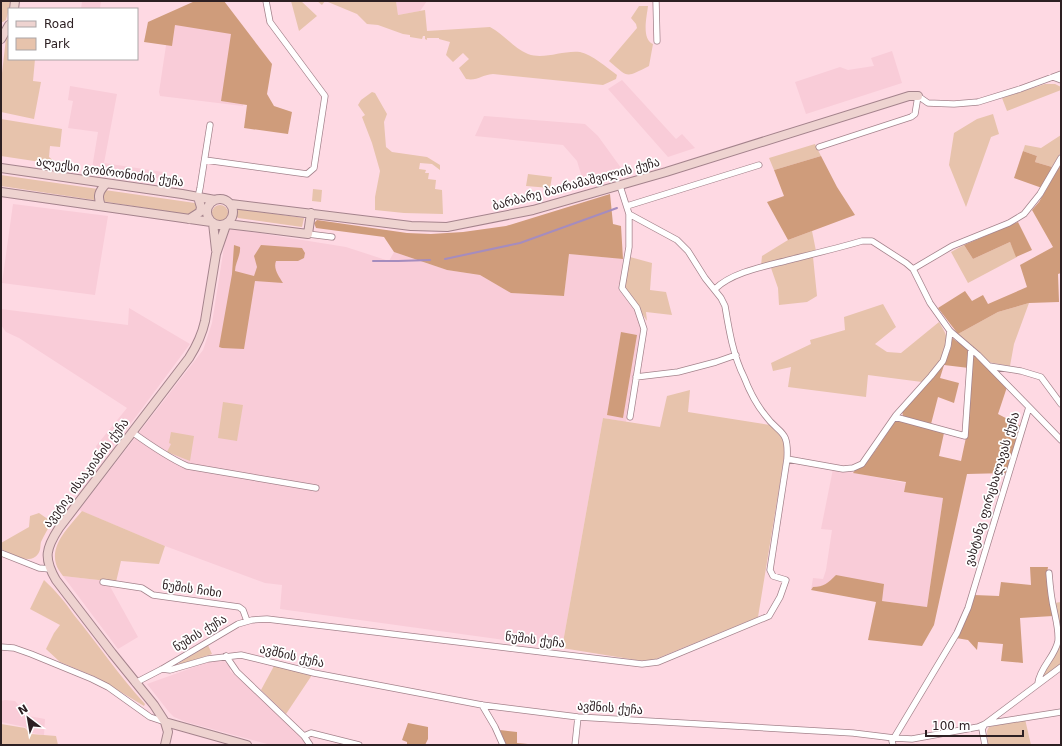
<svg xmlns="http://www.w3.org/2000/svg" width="1062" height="746" viewBox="0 0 1062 746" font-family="'DejaVu Sans','Noto Sans Georgian',sans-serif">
<rect width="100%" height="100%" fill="#fed9e3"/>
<path fill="#f9ccd8" d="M82,1H101L100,9H81Z
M209,1L251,44L243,106L160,96L159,92L170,19Z
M396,1H427L420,11L398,15Z
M892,51L902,83L806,114L795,82L840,67L848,70L874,66L871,58Z
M622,80L676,139L682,134L695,148L668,157L608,89Z
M70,86L117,94L104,163L163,172L162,179L92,168L98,132L68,128L73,101L68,100Z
M484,116L585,124L598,136L624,172L584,184L577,161L563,145L475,136Z
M13,204L108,216L95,295L2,283Z
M227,228L346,247L389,261L394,252L447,270L480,275L512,293L564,296L569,254L623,259L619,290L635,310L642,326L626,422L603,418L562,648L280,609L282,585L265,583L165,546L79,510L203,350L212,323Z
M129,308L190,344L138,414L103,459L100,457L96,446L127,408L19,338L6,332L1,325V309L128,325Z
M833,469L906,483L904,492L943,498L927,607L882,601L836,576L828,584L822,587H813L811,590L813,578L823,579L826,570L832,530L821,529Z
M63,576L107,581L138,637L118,649Z
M214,660H223L230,667V671L273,708L296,730L307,745H271L186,722L174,717L169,712L147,684Z
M5,700L15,701L29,716L45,719L44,735L32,733L25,727L1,722V701Z"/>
<path fill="#e7c3ac" d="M1,1H11L6,20L3,22H1Z
M291,1H301L317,16L299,31Z
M317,1H396L398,15L425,10L427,31L490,27C504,34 513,48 528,54C544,60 563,50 580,52C593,55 606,67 617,75L616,79L603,85L493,74C481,75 478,81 466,79L459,68L469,59L463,53L453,62L446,55L450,42L439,39V38H427V40L425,39V36H423L422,39L410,37V35L403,34L378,25L367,24L357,14L328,2L325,1L322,5Z
M639,6H648C647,16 641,39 653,44L649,66C625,78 629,78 609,61L637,28L636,24L631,18Z
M9,35V59H35L33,81L41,82L34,119L1,112V82L6,38Z
M1045,84H1055L1061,87V90L1007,111L1002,98Z
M372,92L375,93L387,114L384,122L386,147L392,152L427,157L440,165V170L432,164L420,163L419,169L426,170L425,173H429L428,179L436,180L435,189L442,190L443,214L404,213L375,210V197L380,171L372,143L362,117L365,115L358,105L361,100Z
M993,114L999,134L991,137L966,207L949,165L954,133L977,119Z
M1,119L62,129L60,147L50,146L49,157L55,162L54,164L1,156Z
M1061,135V152L1052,167L1035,162L1037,156L1023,151L1025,145L1041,148Z
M815,144L821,156L774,170L769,158Z
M528,174L552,177L550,188L526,186Z
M1,175L195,203L198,206V210L193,215L1,186Z
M313,189L322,190L321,202L312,201Z
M212 213a8 8 0 1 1 16 0a8 8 0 1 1-16 0Z
M239,209L304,218L302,227L238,218L236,216V212Z
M812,231L816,251L761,266L762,256L788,240Z
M1010,242L1017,257L968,283L951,252L964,245L973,259Z
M630,257L652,263L650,290L666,292L672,315L646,312L647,321L625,288Z
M813,257L817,296L807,302L779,305L778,288L771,268Z
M1029,303L1014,344L1010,366L988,362L958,334L998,312Z
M883,304L896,327L875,344L887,352L901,353L939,322C942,327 946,333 947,339C948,356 933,370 922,382L868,375L866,397L788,387L791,367L773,371L771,363L811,344L810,340L845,330L844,317Z
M690,390L688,412L770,425L784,439L786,446L758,617L651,661L636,660L562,648L603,418L660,427L667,396Z
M223,402L243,405L237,441L218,438Z
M171,432L194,436L190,461L167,452L171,444L169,443Z
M82,511L165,546L159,564L121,561L116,582L63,576C60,572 57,568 56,564C50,544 70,526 82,511Z
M39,513L52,522C48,529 44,535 41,542C40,546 41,550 38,554C30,566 11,553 1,549V543L29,527L30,516Z
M44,580C56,591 65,602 74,615C98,644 119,676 145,704L144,706L96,677L60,662L46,649L54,633L60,625L30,609Z
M1061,602V664L1041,679L1042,674L1057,651L1054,603Z
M208,645L212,654L173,667Z
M274,666L312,675L286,714L261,690Z
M1025,719L1031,745H988L987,731L989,727Z
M1,724L25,728L31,734L56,736L58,745H1Z"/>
<path fill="#cf9c7b" d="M195,1H224L272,64L267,94L274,106L292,112L288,134L244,128L247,105L221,101L231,34L175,25L172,46L144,42L148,22Z
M1023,151L1037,156L1035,162L1052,167L1042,188L1014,178Z
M821,156L837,187L855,215L788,240L767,202L784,196L774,170Z
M1061,164V273L1058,274L1059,302L1029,303L998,312L958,334L938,308L965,291L972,301L983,295L988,304L1027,287L1020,265L1053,247L1032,210L1039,202Z
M610,194L613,224L621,226L623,259L569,254L564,296L511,293L480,275L447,270L394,252L384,237L316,228L314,223L317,220L407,233L431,234L463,232L506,226Z
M1018,222L1032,250L1016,257L1010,242L973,259L964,245Z
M234,245L240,247C241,255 235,263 235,271L254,276L257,267L254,256L261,245L302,248L305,253L304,258L298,261H276C273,269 279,276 283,283L255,281L244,349L222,348L219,347L232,274Z
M621,332L637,335L623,418L607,415Z
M952,338L969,350V368L944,365L940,378L959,383L954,403L938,397L931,424L903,416L902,411L944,362L951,348Z
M973,354L1007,387L998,414L1021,426L1007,473L967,474L934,625L922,646L868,640L876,602L811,590L813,587C824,587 828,583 836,575L884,584L882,601L927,607L943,498L904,492L906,482L853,473C856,468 865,464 869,459C879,447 887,432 896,420L944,433L939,456L961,461L968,428Z
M1030,567H1048L1047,573L1053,616L1020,618L1023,663L1001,661L1003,644L978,642L977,650L968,640L956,638L974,595L999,596L1001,582L1031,585Z
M408,723L428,727V739L425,745H407V742L402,740Z
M500,730L517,732V743L539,745H506Z"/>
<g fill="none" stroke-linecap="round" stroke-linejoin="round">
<path stroke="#a58cbe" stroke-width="2" d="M445,259L520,243L617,208
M373,261H398L430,260"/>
<g stroke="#a4838c" stroke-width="7">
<path id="street" d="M656,1L657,41
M1053,77L1061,80
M819,147L911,117L915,114L918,96L928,103L954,104L978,102L1020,89L1061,74
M205,160L307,174L314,168L325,96L270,22L266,1
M620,186L629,214V247L622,288L637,308L644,329L630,417
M198,197L200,188L210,125
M627,206L759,165
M308,234L332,237
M913,269L952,246L1009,223L1024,214L1040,194L1061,158
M715,289C732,272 766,266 789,260C813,254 838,248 862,241H872L906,263L913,269L930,303L950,331L978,355L1029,407L968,608L957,633L894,738L892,741L893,745
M989,366L1021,371L1041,377L1061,404
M636,377L678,372L716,362L736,355
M1029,407L1061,440
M895,417L965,436L971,349
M132,432C150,445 167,457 187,466L316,488
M787,459L843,469L853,468L862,464L896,415L931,376L943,361L948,346L950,331
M1,553L39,568L50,569
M103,582L142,588L153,595L239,607L243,610L247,621
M1,647L14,648L31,654L92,679L108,687L150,717L165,722
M226,656L237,672L304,736L310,745
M162,669L170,670L208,659L241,655L314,673L482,705L578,717L853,733L894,738L912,739L978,727L985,724L1061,712
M135,683L162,669L238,624L252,620L267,619L642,664L658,662L769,616L780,597L786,580L773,576L770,570L787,459C789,428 779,435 765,415C756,404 749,390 744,377C733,355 729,330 725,306L721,298L705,278L688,251L677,240L629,214
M1038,683C1040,667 1055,657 1058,641C1059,631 1056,620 1054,610C1051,598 1050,586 1049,573
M482,705L495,727L503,745
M985,724L1061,667
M985,724L982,729L985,745
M304,736L311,733L359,745
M575,745L578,717"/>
</g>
<g stroke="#a4838c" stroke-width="10">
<path id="secondary" d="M14,9L15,1
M1,39L9,25
M1,168L182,194L215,200
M1,192L211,222
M207 212a13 13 0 1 1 26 0a13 13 0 1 1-26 0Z
M231,204L411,226L447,227L533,210L666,172L909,96H918
M101,206C97,196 99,191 106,184
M189,219L200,212L201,207L198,197
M213,223L216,250
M227,224L308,234L311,213
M165,722L247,745
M165,745L168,732L165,722L154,705L112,653L56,580C43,558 46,548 59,528L189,358C196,347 202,335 205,321L216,254L226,225"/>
</g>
<use href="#street" stroke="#fff" stroke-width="5.5"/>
<use href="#secondary" stroke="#eed3d0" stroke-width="8"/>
</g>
<g text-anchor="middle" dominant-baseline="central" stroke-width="3.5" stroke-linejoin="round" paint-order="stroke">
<g font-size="12" fill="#2d2023" stroke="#fff">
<text transform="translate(110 172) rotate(8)">ალექსი გობრონიძის ქუჩა</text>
<text transform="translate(576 184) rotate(-15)">ბარბარე ბაირამაშვილის ქუჩა</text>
<text transform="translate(86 473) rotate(-53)">ავეტიკ ისააკიანის ქუჩა</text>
<text transform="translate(992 489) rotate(-73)">ვახტანგ ფირცხალავას ქუჩა</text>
<text transform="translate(192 589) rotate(8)">ნუშის ჩიხი</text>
<text transform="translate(200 633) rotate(-31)">ნუშის ქუჩა</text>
<text transform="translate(535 640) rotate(7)">ნუშის ქუჩა</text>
<text transform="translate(292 656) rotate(13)">ავშნის ქუჩა</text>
<text transform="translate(610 708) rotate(4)">ავშნის ქუჩა</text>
</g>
</g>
<rect width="1062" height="746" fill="none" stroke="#2d2023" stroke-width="4"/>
<rect x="8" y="8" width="130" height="52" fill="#ffffff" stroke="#aba6a7"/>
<rect x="16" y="21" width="20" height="6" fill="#eed3d0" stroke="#aba6a7"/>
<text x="44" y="28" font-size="12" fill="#2d2023">Road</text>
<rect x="16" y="38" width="20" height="12" fill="#e7c3ac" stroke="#aba6a7"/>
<text x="44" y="48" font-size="12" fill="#2d2023">Park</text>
<g transform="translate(28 718) rotate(329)" stroke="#ffffff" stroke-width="3" paint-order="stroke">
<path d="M0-3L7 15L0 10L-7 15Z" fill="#2d2023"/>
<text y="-6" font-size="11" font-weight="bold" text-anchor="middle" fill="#2d2023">N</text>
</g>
<path d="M926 730v6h97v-6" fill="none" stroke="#2d2023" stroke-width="2"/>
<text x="932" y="730" font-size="12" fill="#2d2023" stroke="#ffffff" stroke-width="3" paint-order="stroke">100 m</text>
</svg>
